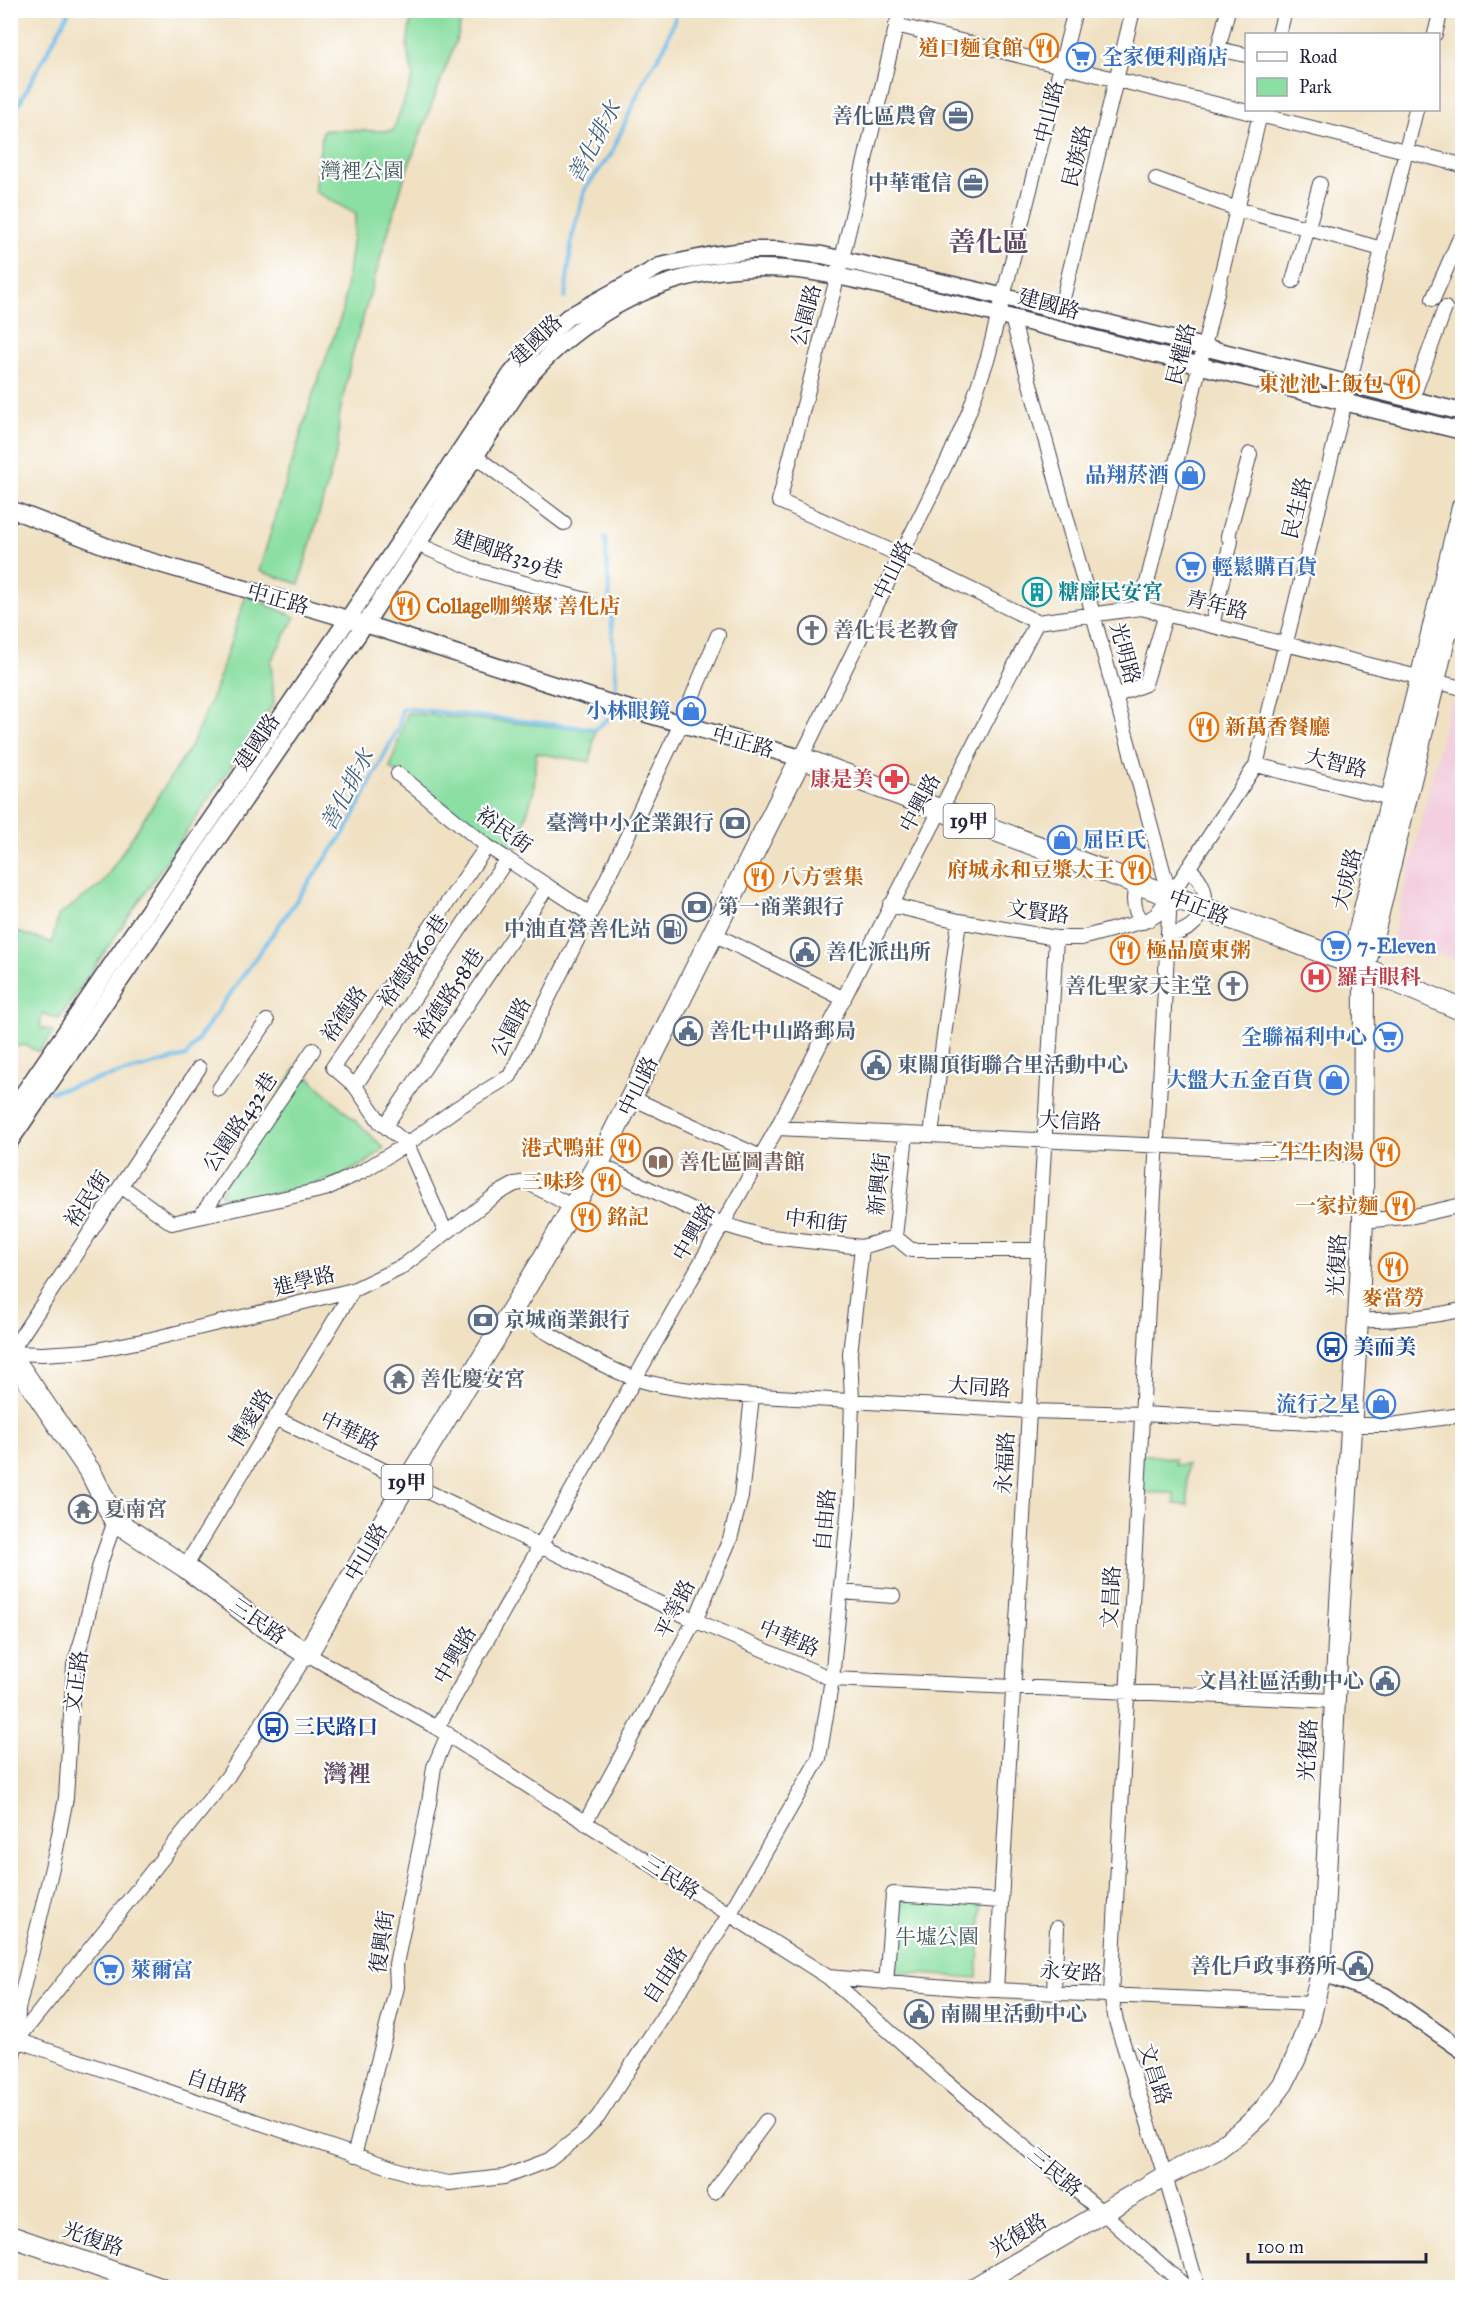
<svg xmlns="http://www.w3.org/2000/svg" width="1473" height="2298" viewBox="0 0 1473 2298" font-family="'IM FELL Great Primer','Noto Serif TC',serif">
<rect width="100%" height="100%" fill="#fff"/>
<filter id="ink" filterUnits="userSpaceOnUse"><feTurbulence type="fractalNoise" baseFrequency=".0167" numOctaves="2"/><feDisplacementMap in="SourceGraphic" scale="12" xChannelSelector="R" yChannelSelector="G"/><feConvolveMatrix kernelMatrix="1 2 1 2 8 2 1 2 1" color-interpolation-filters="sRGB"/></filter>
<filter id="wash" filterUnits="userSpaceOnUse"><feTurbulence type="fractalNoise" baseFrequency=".008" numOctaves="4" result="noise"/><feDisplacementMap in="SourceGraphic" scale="24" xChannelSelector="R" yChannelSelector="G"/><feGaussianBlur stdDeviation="1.35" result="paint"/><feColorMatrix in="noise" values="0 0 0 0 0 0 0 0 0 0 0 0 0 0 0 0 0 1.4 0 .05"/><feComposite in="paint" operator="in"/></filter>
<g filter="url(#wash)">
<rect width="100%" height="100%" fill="#f0e1c3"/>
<path fill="#f3cfde" d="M1450,701L1462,704V960L1391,944Z"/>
<path fill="#8bdfa2" stroke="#56806e" stroke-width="1.5" d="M412,11H463L458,35L404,178L352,355L339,417L338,447L299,584L259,571L313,394L343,311L356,214L314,191L323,130L393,131L413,77L407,47Z
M246,595L295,617L271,661L274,703L59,1019L42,1013L40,1027L54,1032L39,1052L25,1045L11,1047V930L52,943L58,916L102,884L192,744L214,693Z
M407,713L595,730L590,762L536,753L534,790L515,853L390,768Z
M297,1066L384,1148L366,1163L334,1179L253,1199L222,1197L220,1194Z
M1142,1454L1175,1459V1465L1187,1464L1188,1505L1175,1504L1174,1493H1139Z
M898,1896L982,1902L977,1978L892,1972Z"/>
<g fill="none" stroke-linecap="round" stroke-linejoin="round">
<path stroke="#6fbdea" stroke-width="4" d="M10,120L70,10
M565,298L572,238L585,189L611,154L646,76L664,48L678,10
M605,537L616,680L614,701
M50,1092L186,1056L347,829L399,726L402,708L596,729L612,715L613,708"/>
</g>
</g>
<g filter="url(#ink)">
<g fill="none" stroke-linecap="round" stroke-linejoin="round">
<g stroke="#413f4f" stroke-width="16">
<path id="minor" d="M900,10L842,259L779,501L900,555L1037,622L1141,608L1462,688
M1228,10L1218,49L1246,55
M896,25L1462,165
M1279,34L1285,10
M1435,34L1441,10
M1156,179L1237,209L1382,249
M1293,281L1320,184
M1433,299L1459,240L1462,241
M1060,311L1133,10
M1012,318L1170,896L1111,1995L1116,2021L1165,2176L1198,2288
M1412,399L1445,308
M475,456L564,523
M417,544L477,570L586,600
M1141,608L1261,110
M1212,626L1231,541L1228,536L1250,454
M1447,637L1462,624
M1115,696L1145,684L1166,614
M801,758L949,458L969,412L988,357L1075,10
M1256,765L1399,800
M398,774L487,846L590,914
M1137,884C1132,898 1133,911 1143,922
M890,905L959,921L1056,938H1081L1148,920L1156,915L1170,896L1256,765L1416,110
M714,934L844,999
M1168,935C1205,931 1219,891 1188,868
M355,1086L507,859
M219,1089L267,1021
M632,1098L761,1157
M385,1126L548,886
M777,1128L1362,1155
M931,1135L959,921
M598,1164L722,1224L762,1236L862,1247L895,1237L911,1250H1038
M121,1186L172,1223L325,1189L363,1171L407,1144L457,1108L510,1076L590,914L681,724L718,635
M201,1216L313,1050
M1363,1221L1414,1216L1462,1205
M446,1233L407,1144L380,1122L355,1086L333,1067L487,846
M895,1237L906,1134
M511,1312C550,1332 593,1364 634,1378C662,1388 693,1390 722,1394L1029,1411L1142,1414L1351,1425H1391L1462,1415
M1358,1320C1394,1321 1428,1317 1462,1310
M10,1353L42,1354L91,1351L152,1339L353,1290L403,1266L497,1194L515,1184L527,1182L573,1207
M10,1353L199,1068
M275,1418L694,1620L832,1679L1335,1701
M115,1521L100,1564L83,1636L74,1665L66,1798L55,1855L18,2009L17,2040L422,2178L449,2183L504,2177L549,2160L582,2134L598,2117L729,1915L819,1758L832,1679L849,1504L852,1400L850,1354L862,1247
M185,1567L353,1290
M841,1592L893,1596
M437,1728L777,1128L1037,622
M585,1823L698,1614L730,1539L741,1497L752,1396
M828,1977L971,1989L1314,2004
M886,1983L893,1894L1001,1901
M996,1990L1056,938
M1054,1992L1057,1928
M10,2065L17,2040L226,1779L307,1654L437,1728L828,1977L943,2079L1102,2212L1187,2288
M354,2156L397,1987L396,1964L429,1803L434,1767L448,1734
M714,2192L766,2121"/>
</g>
<g stroke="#413f4f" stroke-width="19">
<path id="tertiary" d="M10,509L126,554L365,624L619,706L801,758
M10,1113L348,619L511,374L533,348L568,317L660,266L713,255L752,250H778L822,255L984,292L1462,412
M10,1141L365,624L522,385C567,329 635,286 706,273C779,259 848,277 918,295C972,308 1025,321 1079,335C1206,368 1334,400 1462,431
M1321,1972L1385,1996L1462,2050"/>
</g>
<g stroke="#413f4f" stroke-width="22">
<path id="secondary" d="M1364,968L1371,946L1462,569
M10,2236L160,2288
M974,2288L1165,2176L1216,2150L1244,2129L1262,2112L1283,2084L1296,2058L1310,2020L1321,1972L1340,1603L1358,1320L1363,1221L1364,968L1356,942L1462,507"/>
</g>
<g stroke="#413f4f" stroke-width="23">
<path id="primary" d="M10,1354L91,1473L115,1521L185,1567L259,1623L307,1654L407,1482L539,1266L598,1164L801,758L1364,968L1462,1010"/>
</g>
<use href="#minor" stroke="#fff" stroke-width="14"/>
<use href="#tertiary" stroke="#fff" stroke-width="16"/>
<use href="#secondary" stroke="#fff" stroke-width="20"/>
<use href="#primary" stroke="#fff" stroke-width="21"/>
</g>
</g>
<defs>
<g id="restaurant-ring" transform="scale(1.5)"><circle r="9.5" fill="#fff" stroke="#e8710a" stroke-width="1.5"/><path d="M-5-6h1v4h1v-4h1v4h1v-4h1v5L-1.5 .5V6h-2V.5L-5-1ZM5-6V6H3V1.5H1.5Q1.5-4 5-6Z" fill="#e8710a"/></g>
<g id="supermarket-ring" transform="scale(1.5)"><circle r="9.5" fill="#fff" stroke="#3f7fe0" stroke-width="1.5"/><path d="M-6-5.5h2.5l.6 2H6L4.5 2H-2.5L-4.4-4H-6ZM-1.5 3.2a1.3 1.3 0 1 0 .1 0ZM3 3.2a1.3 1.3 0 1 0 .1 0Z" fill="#3f7fe0"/></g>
<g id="office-ring" transform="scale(1.5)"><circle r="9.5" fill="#fff" stroke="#5c6f8a" stroke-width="1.5"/><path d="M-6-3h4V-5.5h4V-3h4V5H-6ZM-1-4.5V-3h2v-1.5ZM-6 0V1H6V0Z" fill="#5c6f8a"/></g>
<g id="shop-ring" transform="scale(1.5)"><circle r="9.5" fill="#fff" stroke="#3f7fe0" stroke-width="1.5"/><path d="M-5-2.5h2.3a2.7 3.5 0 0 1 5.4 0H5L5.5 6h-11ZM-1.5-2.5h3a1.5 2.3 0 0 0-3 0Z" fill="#3f7fe0"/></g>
<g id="building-ring" transform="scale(1.5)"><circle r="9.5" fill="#fff" stroke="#0f9aa8" stroke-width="1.5"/><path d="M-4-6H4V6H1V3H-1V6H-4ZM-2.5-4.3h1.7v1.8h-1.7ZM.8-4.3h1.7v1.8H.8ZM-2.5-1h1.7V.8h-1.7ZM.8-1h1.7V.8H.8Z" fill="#0f9aa8"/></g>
<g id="church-ring" transform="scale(1.5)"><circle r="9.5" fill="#fff" stroke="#6b7280" stroke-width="1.5"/><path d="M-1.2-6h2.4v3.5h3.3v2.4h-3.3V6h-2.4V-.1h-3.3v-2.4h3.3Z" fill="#6b7280"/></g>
<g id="pharmacy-ring" transform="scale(1.5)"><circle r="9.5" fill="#fff" stroke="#e0444e" stroke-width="1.5"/><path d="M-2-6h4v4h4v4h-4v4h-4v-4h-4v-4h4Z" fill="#e0444e"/></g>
<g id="bank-ring" transform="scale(1.5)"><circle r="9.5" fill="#fff" stroke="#5c6f8a" stroke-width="1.5"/><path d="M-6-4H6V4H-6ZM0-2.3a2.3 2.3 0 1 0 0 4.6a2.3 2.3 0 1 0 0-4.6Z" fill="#5c6f8a"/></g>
<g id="fuel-ring" transform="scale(1.5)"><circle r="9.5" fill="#fff" stroke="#5c6f8a" stroke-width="1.5"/><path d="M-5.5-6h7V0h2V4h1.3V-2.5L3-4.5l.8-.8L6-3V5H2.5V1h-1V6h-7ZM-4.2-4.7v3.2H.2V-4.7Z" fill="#5c6f8a"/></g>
<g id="civic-ring" transform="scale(1.5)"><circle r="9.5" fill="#fff" stroke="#5c6f8a" stroke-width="1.5"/><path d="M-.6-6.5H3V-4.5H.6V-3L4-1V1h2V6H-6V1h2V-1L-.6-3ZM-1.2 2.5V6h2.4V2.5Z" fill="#5c6f8a"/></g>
<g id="hospital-ring" transform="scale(1.5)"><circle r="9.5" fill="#fff" stroke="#e0444e" stroke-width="1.5"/><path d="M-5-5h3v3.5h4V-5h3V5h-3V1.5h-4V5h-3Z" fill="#e0444e"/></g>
<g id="library-ring" transform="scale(1.5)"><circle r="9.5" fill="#fff" stroke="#8d6e63" stroke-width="1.5"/><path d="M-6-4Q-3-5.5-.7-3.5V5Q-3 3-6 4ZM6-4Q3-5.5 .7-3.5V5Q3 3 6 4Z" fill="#8d6e63"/></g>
<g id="bus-ring" transform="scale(1.5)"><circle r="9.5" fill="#fff" stroke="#1a4fb4" stroke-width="1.5"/><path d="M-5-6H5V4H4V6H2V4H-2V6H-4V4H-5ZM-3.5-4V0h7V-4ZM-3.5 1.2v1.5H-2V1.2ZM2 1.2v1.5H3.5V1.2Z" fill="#1a4fb4"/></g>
<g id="temple-ring" transform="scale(1.5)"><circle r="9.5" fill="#fff" stroke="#6b7280" stroke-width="1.5"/><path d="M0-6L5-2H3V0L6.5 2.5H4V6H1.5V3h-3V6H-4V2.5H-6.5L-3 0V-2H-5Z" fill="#6b7280"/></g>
</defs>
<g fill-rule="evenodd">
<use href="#restaurant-ring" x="1044" y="48"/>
<use href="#supermarket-ring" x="1081" y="57"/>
<use href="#office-ring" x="958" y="116"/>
<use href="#office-ring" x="973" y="183"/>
<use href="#restaurant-ring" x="1405" y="384"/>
<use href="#shop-ring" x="1190" y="475"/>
<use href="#supermarket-ring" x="1191" y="567"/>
<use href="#building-ring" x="1037" y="592"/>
<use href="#restaurant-ring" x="405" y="606"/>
<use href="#church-ring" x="812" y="630"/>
<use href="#shop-ring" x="691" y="711"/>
<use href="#restaurant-ring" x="1204" y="727"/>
<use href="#pharmacy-ring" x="894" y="779"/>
<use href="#bank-ring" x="735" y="823"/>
<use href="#shop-ring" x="1062" y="840"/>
<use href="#restaurant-ring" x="1136" y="870"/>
<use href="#restaurant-ring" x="759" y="877"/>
<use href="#bank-ring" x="697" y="907"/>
<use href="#fuel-ring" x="672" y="929"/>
<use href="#supermarket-ring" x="1336" y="946"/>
<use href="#restaurant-ring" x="1125" y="950"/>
<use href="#civic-ring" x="805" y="952"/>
<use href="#hospital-ring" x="1316" y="977"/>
<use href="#church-ring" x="1233" y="986"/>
<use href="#civic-ring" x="688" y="1031"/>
<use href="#supermarket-ring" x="1388" y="1037"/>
<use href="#civic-ring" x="876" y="1065"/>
<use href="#shop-ring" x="1334" y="1080"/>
<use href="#restaurant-ring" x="626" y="1148"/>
<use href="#restaurant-ring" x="1385" y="1152"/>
<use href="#library-ring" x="658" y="1162"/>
<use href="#restaurant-ring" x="606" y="1182"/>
<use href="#restaurant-ring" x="1400" y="1206"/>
<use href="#restaurant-ring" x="586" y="1217"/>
<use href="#restaurant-ring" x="1393" y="1267"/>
<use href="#bank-ring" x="483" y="1320"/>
<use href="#bus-ring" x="1332" y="1347"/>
<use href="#temple-ring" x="399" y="1379"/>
<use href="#shop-ring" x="1381" y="1404"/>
<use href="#temple-ring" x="83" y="1509"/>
<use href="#civic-ring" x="1385" y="1681"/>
<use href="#bus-ring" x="273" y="1727"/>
<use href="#civic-ring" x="1358" y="1966"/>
<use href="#supermarket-ring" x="109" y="1970"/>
<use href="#civic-ring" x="919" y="2014"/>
</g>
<g text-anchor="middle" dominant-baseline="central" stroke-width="4.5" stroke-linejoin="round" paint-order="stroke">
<g fill="#fff" stroke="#646476" stroke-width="1.5">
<rect x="943.5" y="804" width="51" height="34" rx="4.5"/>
<rect x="381.5" y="1465" width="51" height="34" rx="4.5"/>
</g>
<g font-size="20" font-weight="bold" fill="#22223b">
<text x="969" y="821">19甲</text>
<text x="407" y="1482">19甲</text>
</g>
<g font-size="21" font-weight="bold" fill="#c56008" stroke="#fff" text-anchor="end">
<text x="1023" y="48">道口麵食館</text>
<text x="1384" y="384">東池池上飯包</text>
<text x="426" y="606" text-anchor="start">Collage咖樂聚 善化店</text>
<text x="1225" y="727" text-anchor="start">新萬香餐廳</text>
<text x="1115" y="870">府城永和豆漿大王</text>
<text x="780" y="877" text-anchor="start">八方雲集</text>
<text x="1146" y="950" text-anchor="start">極品廣東粥</text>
<text x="605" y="1148">港式鴨莊</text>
<text x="1364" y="1152">二牛牛肉湯</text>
<text x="585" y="1182">三味珍</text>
<text x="1379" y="1206">一家拉麵</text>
<text x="607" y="1217" text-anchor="start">銘記</text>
<text x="1393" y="1298" text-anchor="middle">麥當勞</text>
</g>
<g font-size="21" font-weight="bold" fill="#366cbe" stroke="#fff" text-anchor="start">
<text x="1102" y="57">全家便利商店</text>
<text x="1169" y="475" text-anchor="end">品翔菸酒</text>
<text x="1212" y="567">輕鬆購百貨</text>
<text x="670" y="711" text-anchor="end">小林眼鏡</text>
<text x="1083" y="840">屈臣氏</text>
<text x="1357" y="946">7-Eleven</text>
<text x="1367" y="1037" text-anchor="end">全聯福利中心</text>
<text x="1313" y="1080" text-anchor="end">大盤大五金百貨</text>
<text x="1360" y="1404" text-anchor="end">流行之星</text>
<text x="130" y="1970">萊爾富</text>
</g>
<g font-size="21" fill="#22223b" stroke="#fff">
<text transform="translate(1049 112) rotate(-76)">中山路</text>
<text transform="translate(1077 156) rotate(-76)">民族路</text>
<text transform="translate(1049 304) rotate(15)">建國路</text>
<text transform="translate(806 315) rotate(-75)">公園路</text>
<text transform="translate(536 340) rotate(-44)">建國路</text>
<text transform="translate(1181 354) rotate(-76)">民權路</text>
<text transform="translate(1297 508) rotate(-76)">民生路</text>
<text transform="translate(508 554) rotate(18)">建國路329巷</text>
<text transform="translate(893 570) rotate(-64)">中山路</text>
<text transform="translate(278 599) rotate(16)">中正路</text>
<text transform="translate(1217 605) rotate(14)">青年路</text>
<text transform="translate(1125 653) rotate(75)">光明路</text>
<text transform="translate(257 742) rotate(-56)">建國路</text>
<text transform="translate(743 742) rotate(16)">中正路</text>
<text transform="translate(1336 763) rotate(14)">大智路</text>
<text transform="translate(920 803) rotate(-62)">中興路</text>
<text transform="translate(504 830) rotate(36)">裕民街</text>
<text transform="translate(1347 879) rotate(-76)">大成路</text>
<text transform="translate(1199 907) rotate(21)">中正路</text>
<text transform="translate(1038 912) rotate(7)">文賢路</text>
<text transform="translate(413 961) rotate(-56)">裕德路60巷</text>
<text transform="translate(449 994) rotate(-56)">裕德路58巷</text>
<text transform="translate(344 1014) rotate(-55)">裕德路</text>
<text transform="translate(511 1027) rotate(-63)">公園路</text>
<text transform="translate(638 1086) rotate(-64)">中山路</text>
<text transform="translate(1070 1121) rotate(3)">大信路</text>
<text transform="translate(240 1122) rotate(-56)">公園路432巷</text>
<text transform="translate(879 1184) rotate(-84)">新興街</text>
<text transform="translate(87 1199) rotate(-56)">裕民街</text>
<text transform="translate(816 1221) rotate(7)">中和街</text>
<text transform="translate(694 1232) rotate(-60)">中興路</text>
<text transform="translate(1337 1265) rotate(-87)">光復路</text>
<text transform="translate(304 1281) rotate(-14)">進學路</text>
<text transform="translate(979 1387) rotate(4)">大同路</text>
<text transform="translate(251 1418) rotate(-59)">博愛路</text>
<text transform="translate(350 1431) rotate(26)">中華路</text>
<text transform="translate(1005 1463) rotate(-87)">永福路</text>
<text transform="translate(825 1520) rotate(-85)">自由路</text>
<text transform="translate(366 1552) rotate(-60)">中山路</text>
<text transform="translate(1111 1597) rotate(-87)">文昌路</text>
<text transform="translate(675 1609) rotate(-64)">平等路</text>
<text transform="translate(258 1621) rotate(35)">三民路</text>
<text transform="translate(789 1638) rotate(23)">中華路</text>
<text transform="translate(455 1655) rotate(-60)">中興路</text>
<text transform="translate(76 1682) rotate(-82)">文正路</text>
<text transform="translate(1308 1750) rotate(-87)">光復路</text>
<text transform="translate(671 1877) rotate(33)">三民路</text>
<text transform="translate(382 1942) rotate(-82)">復興街</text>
<text transform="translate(1071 1972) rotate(3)">永安路</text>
<text transform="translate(665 1975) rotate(-57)">自由路</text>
<text transform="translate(1155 2074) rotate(72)">文昌路</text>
<text transform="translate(217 2086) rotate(19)">自由路</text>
<text transform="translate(1055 2172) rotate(40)">三民路</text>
<text transform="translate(1018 2235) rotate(-31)">光復路</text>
<text transform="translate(93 2239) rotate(19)">光復路</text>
</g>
<g font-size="21" font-weight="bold" fill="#4e5e75" stroke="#fff" text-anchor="end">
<text x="937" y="116">善化區農會</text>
<text x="952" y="183">中華電信</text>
<text x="714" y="823">臺灣中小企業銀行</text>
<text x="718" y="907" text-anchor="start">第一商業銀行</text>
<text x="651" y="929">中油直營善化站</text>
<text x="826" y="952" text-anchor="start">善化派出所</text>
<text x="709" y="1031" text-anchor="start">善化中山路郵局</text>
<text x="897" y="1065" text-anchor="start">東關頂街聯合里活動中心</text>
<text x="504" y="1320" text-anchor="start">京城商業銀行</text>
<text x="1364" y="1681">文昌社區活動中心</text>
<text x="1337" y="1966">善化戶政事務所</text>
<text x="940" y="2014" text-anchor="start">南關里活動中心</text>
</g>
<g font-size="21" fill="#425b5a" stroke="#fff">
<text x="362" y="171">灣裡公園</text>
<text x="937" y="1937">牛墟公園</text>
</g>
<g font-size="21" font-weight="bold" fill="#0d838f" stroke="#fff" text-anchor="start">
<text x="1058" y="592">糖廍民安宮</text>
</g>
<g font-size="21" font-weight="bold" fill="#5b616d" stroke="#fff" text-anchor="start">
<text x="833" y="630">善化長老教會</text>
<text x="1212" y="986" text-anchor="end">善化聖家天主堂</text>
<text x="420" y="1379">善化慶安宮</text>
<text x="104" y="1509">夏南宮</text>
</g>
<g font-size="21" font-weight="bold" fill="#be3a42" stroke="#fff" text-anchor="end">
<text x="873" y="779">康是美</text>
<text x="1337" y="977" text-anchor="start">羅吉眼科</text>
</g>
<g font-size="21" font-weight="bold" fill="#785e54" stroke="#fff" text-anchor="start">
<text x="679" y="1162">善化區圖書館</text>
</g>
<g font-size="21" font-weight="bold" fill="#164399" stroke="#fff" text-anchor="start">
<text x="1353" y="1347">美而美</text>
<text x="294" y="1727">三民路口</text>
</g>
<g font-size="22" font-style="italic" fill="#416081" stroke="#fff">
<text transform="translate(594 142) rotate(-62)">善化排水</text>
<text transform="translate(347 790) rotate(-62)">善化排水</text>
</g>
<g font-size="24" font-weight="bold" fill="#5f4863" stroke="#fff">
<text x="347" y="1774">灣裡</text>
</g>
<g font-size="27" font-weight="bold" fill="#5f4863" stroke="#fff">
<text x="989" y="241">善化區</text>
</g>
</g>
<rect width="1473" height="2298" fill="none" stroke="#fff" stroke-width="36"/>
<rect x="1245" y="33" width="195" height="78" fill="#ffffff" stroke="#a7a7b1" stroke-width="1.5"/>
<rect x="1257" y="52" width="30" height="9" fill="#ffffff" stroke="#a7a7b1" stroke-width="1.5"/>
<text x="1299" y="63" font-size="18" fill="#22223b">Road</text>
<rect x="1257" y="78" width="30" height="18" fill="#8bdfa2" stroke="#a7a7b1" stroke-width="1.5"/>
<text x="1299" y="93" font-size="18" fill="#22223b">Park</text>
<path d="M1248 2253v9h178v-9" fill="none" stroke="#22223b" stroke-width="3"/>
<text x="1257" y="2253" font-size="18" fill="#22223b" stroke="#ffffff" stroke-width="4.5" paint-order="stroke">100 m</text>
</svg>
